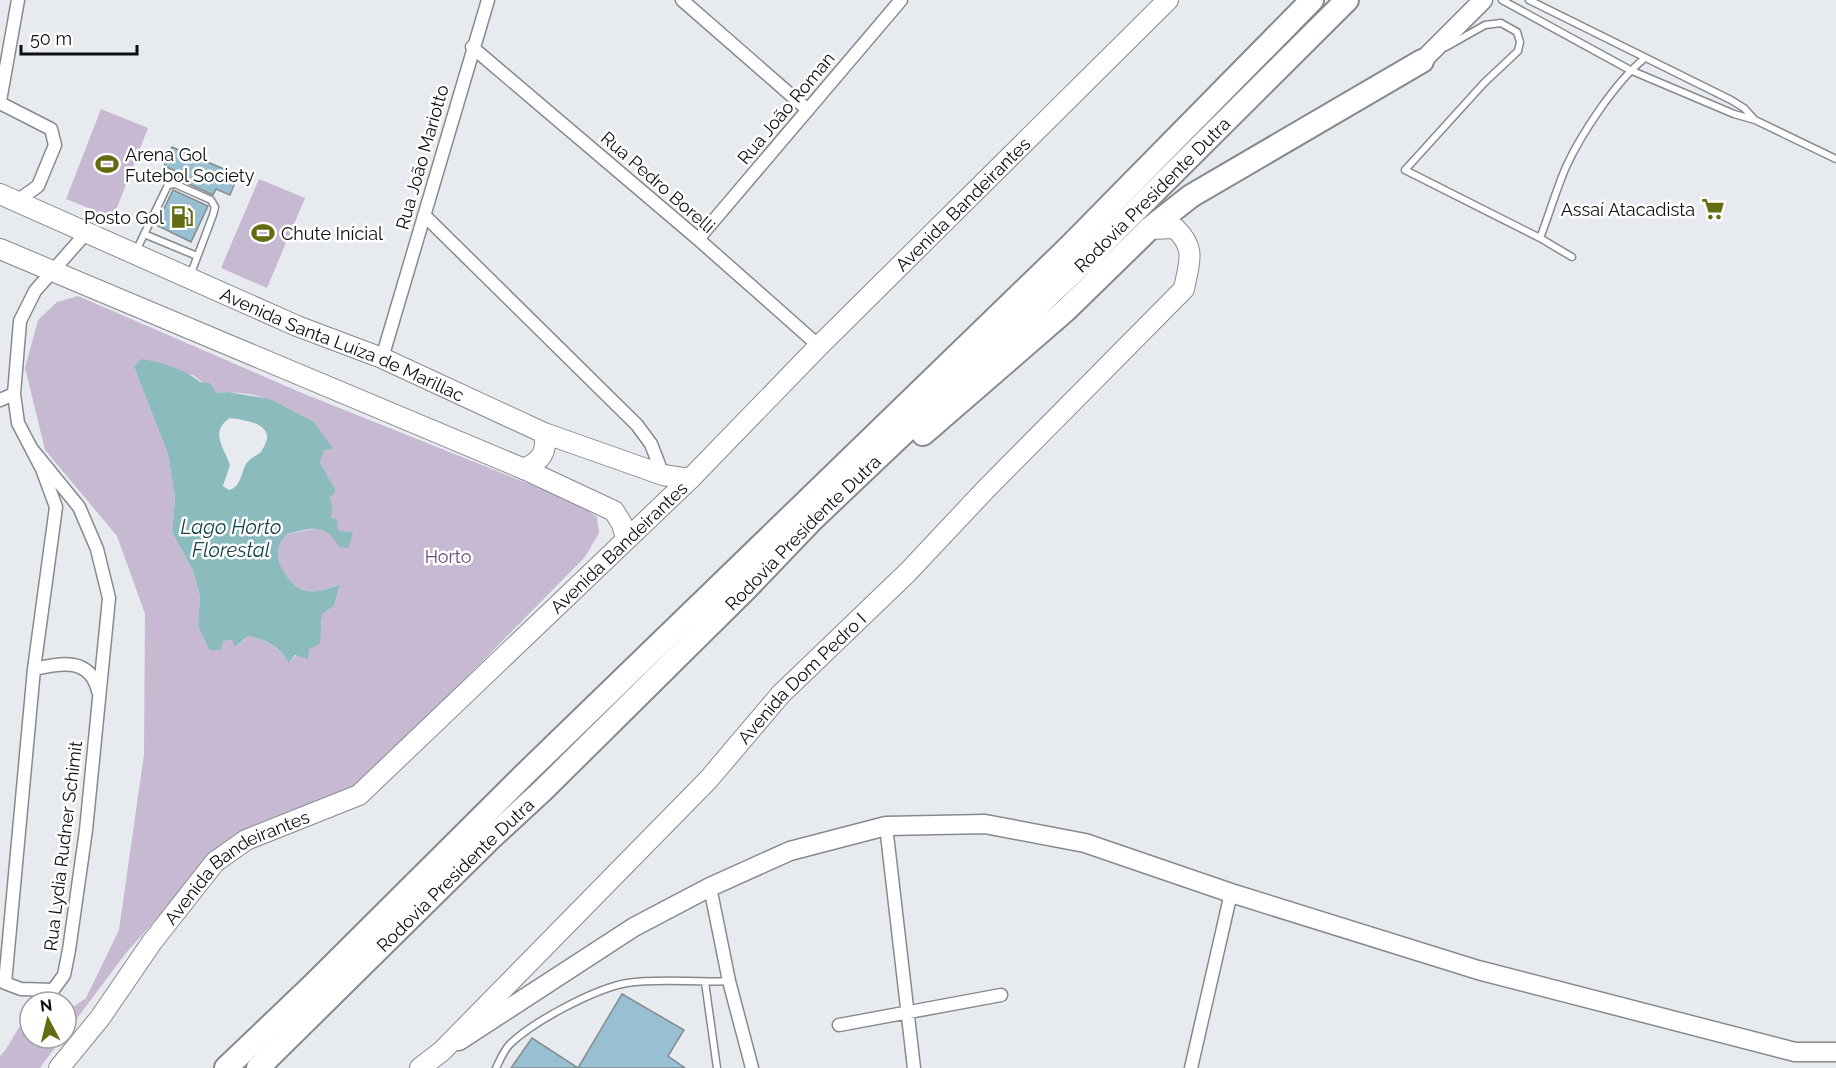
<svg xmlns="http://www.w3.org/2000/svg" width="1836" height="1068" viewBox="0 0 1836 1068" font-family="Raleway,sans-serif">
<rect width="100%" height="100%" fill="#e7ebf0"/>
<path fill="#c8b9d3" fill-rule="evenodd" d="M101,109L148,128L113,218L66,199Z
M259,179L305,198L267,288L221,268Z
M78,296L302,393L579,504L597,517L599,533L585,557L357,789L322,799L236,839L207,862L126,953L66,1033V1012L86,998L119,930L144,754L145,614L117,536L45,450L25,368L38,320L57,302ZM134,367L193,375L216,393C272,388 294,414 333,449L323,450L320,462L336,491L330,498L333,507L331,518L337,531L332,534L319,528L287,534C282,540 277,547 278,555C280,570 292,588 307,591C318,594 330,587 340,584L334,606L322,614C322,628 321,639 309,648C301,654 297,653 290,662C275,646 271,641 248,636L236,647L233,640L223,641L209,650L198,626L200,596L193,571L172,532L175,498L168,454Z
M30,1018V1038H62L40,1068H0V1056C12,1045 16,1024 30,1018Z"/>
<path fill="#8cbbbd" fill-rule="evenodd" d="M141,359C162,363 184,368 200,382L210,383L216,393L228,392L270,399L314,422L333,449L324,450L320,462L336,491L330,498L333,507L331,518L337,519L338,531L353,532L349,548L339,547C326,522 311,528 287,534C282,540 277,547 278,555C280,570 292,588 307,591C318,593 330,588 340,584L334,606L322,614L320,644L309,649L308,659L295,655L289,663C278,646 268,640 248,636L235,647L232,640L223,641L221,650H209L198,626L200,596L193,571L172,532L175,498L168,454L134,367ZM230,418C242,420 269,422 267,439C266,443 263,449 261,452C256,456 250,458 246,464C241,473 241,487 229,490L223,486L230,465C224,447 209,432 230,418Z"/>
<path fill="#98c0d2" stroke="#858b8e" stroke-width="1.5" d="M172,147L238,175L230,195L216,189L213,195L178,179L180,173L164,166Z
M173,190L208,206L191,242L156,225Z
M622,994L684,1030L668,1056L685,1068H511L532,1038L578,1068Z"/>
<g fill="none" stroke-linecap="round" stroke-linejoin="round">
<g stroke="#868a8f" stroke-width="9">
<path id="lane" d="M1502,0L1630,70L1734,114L1755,120L1836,159
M1529,0L1731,100L1744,108L1754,119
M1446,47L1485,25L1501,23L1517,32L1520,42L1518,51L1484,83L1405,170L1540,238L1572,257
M144,234L197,256
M1540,238C1549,215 1556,190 1566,167C1581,134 1616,81 1645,58
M136,251L168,185L175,184L211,200L215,207L213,215L190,276
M705,982L717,1068
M496,1068C500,1060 504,1050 510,1044C534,1021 594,989 627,983C661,978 695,983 729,981"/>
</g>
<g stroke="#868a8f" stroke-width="15">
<path id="street" d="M682,0L808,110
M472,47L698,239L819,346
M0,101L18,0
M0,103L51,129L55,145L38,186L17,201
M424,215L637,425L651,444L663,475
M698,239L901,0
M382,358L488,0
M0,400L14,394
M31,448L79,507L97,549L109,598L86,830L69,950L64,975L53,990L21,989L5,983L34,669L56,507L42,469L18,423L14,394L20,321L35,291L87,232
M34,669C61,663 90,657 98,691
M886,826L914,1068
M710,887L729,981L752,1068
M839,1025L1001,995
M1191,1068L1231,893"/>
</g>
<g stroke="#868a8f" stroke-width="21">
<path id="secondary" d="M1422,61L1483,0
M459,1041L634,927L710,887L790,851L886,826L985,824L1085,843L1231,893L1478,970L1795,1052H1836"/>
</g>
<g stroke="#868a8f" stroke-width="22">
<g id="primary">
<path id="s1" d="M0,194L297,326L382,358L544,433L663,475L690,479"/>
<path d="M0,249L524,469L614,511L622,524L626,538"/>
<path d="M524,469C541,461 548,452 544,433"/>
<path id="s2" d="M59,1068L100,1018L152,942L215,862L246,840L359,795L690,479L819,346L1168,0"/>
<path id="s3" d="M420,1068L442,1051L708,780L781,694L908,572L986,489L1184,289C1189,262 1197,249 1175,228L1149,229"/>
</g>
</g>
<g stroke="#868a8f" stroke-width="26">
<g id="highway">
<path d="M923,434L1066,310L1149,229L1191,196L1422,61"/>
<path d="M226,1068L313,985L525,774L1069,247L1312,0"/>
<path id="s4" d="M258,1068L491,838L542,791L746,589L813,519L1087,259L1347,0"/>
</g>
</g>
<use href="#lane" stroke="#fff" stroke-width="6"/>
<use href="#street" stroke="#fff" stroke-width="12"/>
<use href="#secondary" stroke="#fff" stroke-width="18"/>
<use href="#primary" stroke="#fff" stroke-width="20"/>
<use href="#highway" stroke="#fff" stroke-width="22"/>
</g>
<defs>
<g id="stadium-bare" transform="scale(1.8)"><path d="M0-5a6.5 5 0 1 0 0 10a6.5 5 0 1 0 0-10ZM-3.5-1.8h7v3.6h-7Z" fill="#636c11" stroke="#fff" stroke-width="2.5" paint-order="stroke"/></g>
<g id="supermarket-bare" transform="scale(1.8)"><path d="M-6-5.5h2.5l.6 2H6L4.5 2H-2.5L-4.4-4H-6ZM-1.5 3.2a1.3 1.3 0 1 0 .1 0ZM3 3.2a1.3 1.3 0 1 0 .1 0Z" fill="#636c11" stroke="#fff" stroke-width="2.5" paint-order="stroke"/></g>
<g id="fuel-bare" transform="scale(1.8)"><path d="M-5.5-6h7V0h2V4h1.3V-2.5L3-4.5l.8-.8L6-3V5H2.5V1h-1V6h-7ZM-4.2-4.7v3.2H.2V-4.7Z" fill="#636c11" stroke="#fff" stroke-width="2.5" paint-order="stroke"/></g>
</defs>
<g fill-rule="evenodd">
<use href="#stadium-bare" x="107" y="164"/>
<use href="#supermarket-bare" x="1713" y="209"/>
<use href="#fuel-bare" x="182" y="217"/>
<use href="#stadium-bare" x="263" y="233"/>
</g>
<g text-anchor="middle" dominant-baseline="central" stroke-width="5" stroke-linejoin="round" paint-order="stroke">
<g font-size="18" fill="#0c0e10" stroke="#fff">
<text transform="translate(786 108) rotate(-50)">Rua João Roman</text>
<text transform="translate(422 157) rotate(-74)">Rua João Mariotto</text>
<text transform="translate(658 182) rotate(41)">Rua Pedro Borelli</text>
<text stroke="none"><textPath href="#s4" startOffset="1250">Rodovia Presidente Dutra</textPath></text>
<text stroke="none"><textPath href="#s2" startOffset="1263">Avenida Bandeirantes</textPath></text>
<text stroke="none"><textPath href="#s1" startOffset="374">Avenida Santa Luíza de Marillac</textPath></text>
<text stroke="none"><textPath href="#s4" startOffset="764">Rodovia Presidente Dutra</textPath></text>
<text stroke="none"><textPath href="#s2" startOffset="777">Avenida Bandeirantes</textPath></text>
<text stroke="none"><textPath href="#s3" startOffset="546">Avenida Dom Pedro I</textPath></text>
<text transform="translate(63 846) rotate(-83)">Rua Lydia Rudner Schimit</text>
<text stroke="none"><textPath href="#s2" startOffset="273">Avenida Bandeirantes</textPath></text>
<text stroke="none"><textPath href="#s4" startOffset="276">Rodovia Presidente Dutra</textPath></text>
</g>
<g font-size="18" fill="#0c0e10" stroke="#fff" text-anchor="start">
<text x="125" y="154">Arena Gol<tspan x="125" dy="21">Futebol Society</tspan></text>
<text x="1695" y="209" text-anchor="end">Assaí Atacadista</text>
<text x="164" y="217" text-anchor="end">Posto Gol</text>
<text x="281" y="233">Chute Inícial</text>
</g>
<g font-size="18" fill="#664a78" stroke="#fff">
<text x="448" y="556">Horto</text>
</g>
<g font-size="20" font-style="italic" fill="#174345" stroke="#fff">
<text x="231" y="527">Lago Horto<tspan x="231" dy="23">Florestal</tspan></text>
</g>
</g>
<g transform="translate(48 1020) rotate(353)"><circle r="28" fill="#ffffff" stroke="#9e9f9f" stroke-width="1.5"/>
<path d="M0-4.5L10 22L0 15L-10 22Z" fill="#636c11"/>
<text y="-9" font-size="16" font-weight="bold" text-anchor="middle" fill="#0c0e10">N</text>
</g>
<path d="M21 45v9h116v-9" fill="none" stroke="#0c0e10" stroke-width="3"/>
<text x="30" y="45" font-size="18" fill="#0c0e10" stroke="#ffffff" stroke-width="4.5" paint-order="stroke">50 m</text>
</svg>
